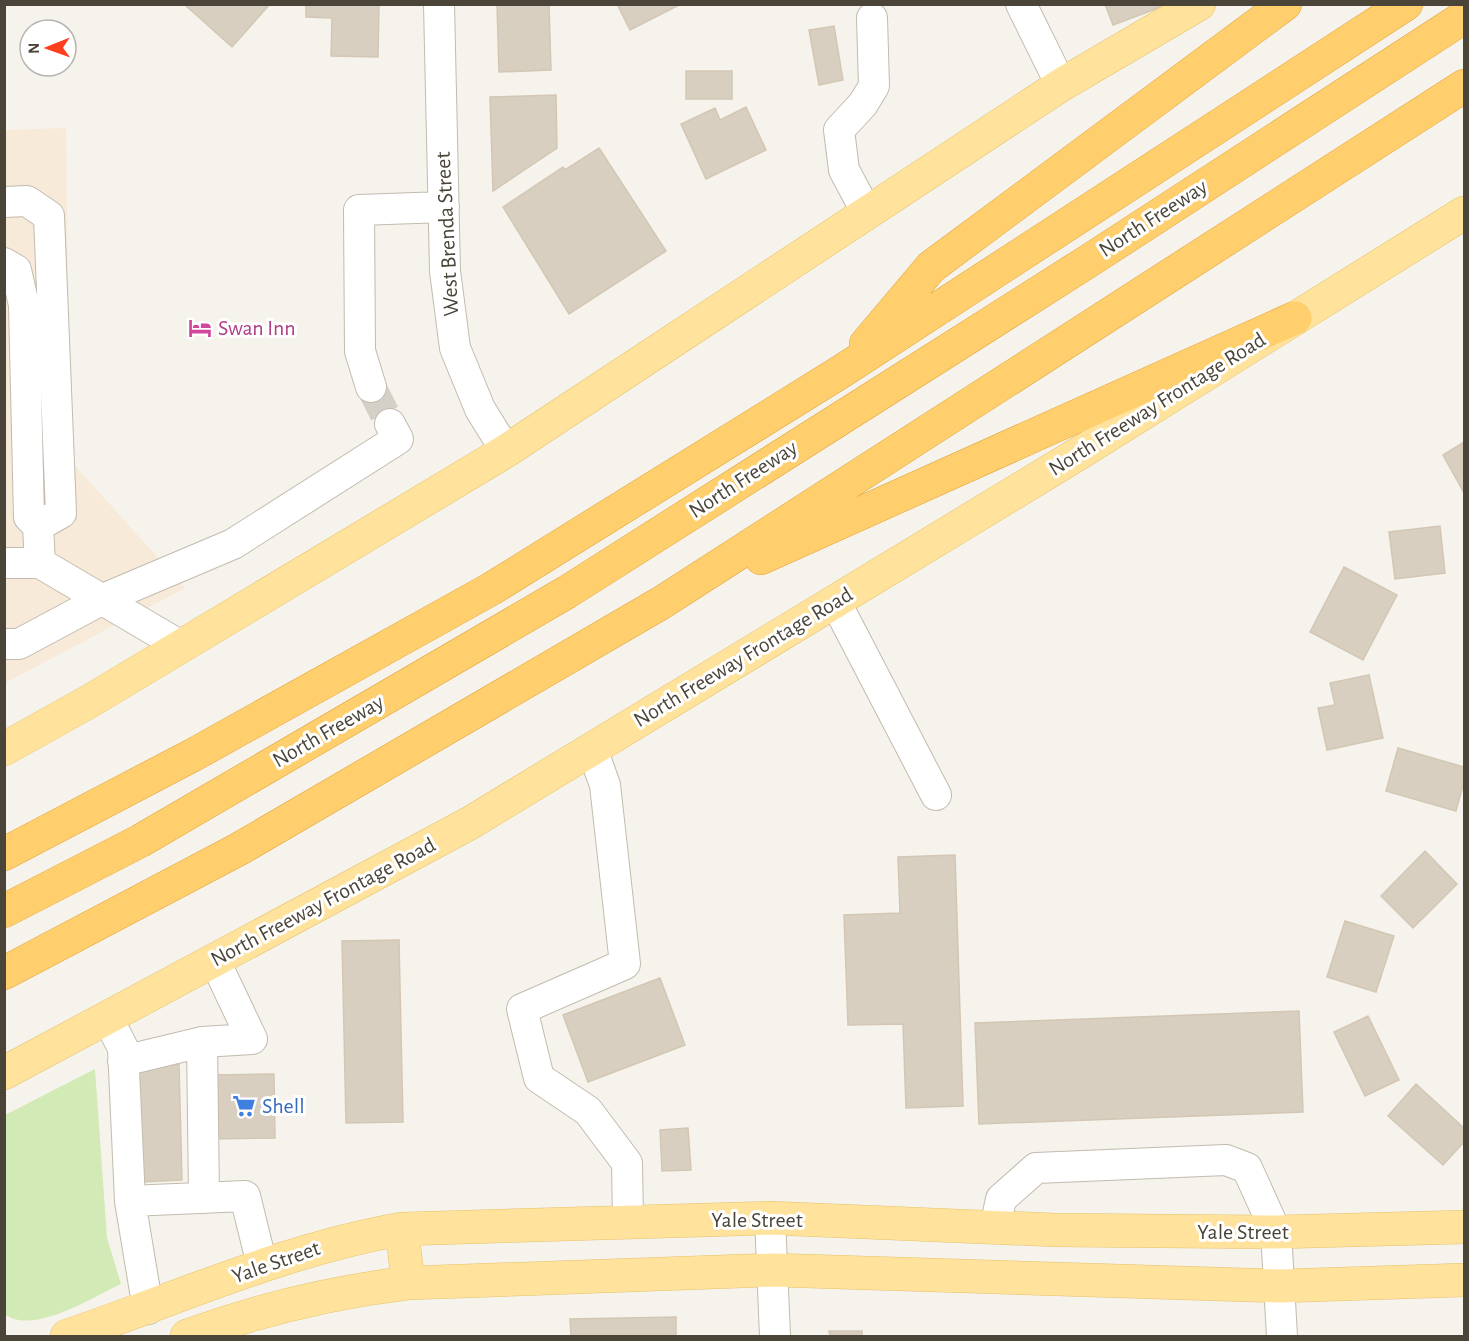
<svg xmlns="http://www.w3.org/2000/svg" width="1469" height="1341" viewBox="0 0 1469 1341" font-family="'Alegreya Sans',sans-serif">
<rect width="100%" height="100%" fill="#f6f3ec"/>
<path fill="#f7ead8" d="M66,128L70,460L185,588L5,683V130Z"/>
<path fill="#d2eab5" d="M95,1069L107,1238L121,1284C93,1297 32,1336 5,1314V1115Z"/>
<path fill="#d8cfc1" stroke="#d3c7b4" stroke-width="1.5" d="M184,4H270L232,47Z
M306,4H379L378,57L331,56L332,18L306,17Z
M497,4H549L551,70L499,72Z
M617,4H681L630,30Z
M1105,4H1160L1161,7L1113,25Z
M834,26L843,80L819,85L809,30Z
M686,71H732V99H686Z
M556,95L557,148L493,191L490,97Z
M746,107L766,150L706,179L681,124L715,108L720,120Z
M599,148L666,251L569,314L503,207L563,167L565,170Z
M1464,442V493L1443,455Z
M1440,526L1445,573L1395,579L1389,532Z
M1344,567L1397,595L1363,660L1310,632Z
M1369,675L1383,738L1327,750L1318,708L1335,705L1330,683Z
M1398,748L1464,767V782L1456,811L1386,791Z
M1425,851L1457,884L1413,928L1381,896Z
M955,855L963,1106L906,1108L903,1024L848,1025L844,915L900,913L898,857Z
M1345,921L1394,936L1376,992L1327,977Z
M399,940L403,1122L346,1123L342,941Z
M660,978L685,1045L588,1082L563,1015Z
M1299,1011L1303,1112L979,1124L975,1023Z
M1368,1016L1399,1080L1365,1096L1334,1032Z
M179,1064L182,1180L142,1182L138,1066Z
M274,1074L275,1138L214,1139L213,1075Z
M1416,1084L1464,1128V1142L1443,1165L1388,1116Z
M688,1128L691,1170L662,1171L660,1130Z
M676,1317V1336H571L570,1319Z
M829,1331H862V1336H830Z"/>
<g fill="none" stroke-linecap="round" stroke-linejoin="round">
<path stroke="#d4d0c8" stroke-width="30" stroke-dasharray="30 15" stroke-linecap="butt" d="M371,387L390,424"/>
<g stroke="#c2bbae" stroke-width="32">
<path id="minor" d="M439,4L445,271L455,348L480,409L506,451
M1021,4L1061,85
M4,202L27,201L49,216L61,513L38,526L40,563
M867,213L844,170L839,130L863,104L874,86L872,18
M4,263L16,270L24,305L29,517L38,526
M371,387L360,351L359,210L444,207
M4,563H40L181,646
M835,601L936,795
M4,644H19L103,599L233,544L398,439L390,424
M592,749L605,785L625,964L522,1009L539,1078L588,1111L627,1163L628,1220
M108,1019L123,1048L130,1201L148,1309
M202,1042L204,1198
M123,1061L202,1042L252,1039L215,961
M130,1201L245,1196L262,1265
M770,1218L775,1336
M995,1228L1001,1199L1036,1168L1226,1160L1247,1168L1276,1232L1282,1336"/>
</g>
<g stroke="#e6c16a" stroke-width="34">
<path id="major" d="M4,749L90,701L506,451L1061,85L1199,4
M4,1073L470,823L1073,457L1464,213
M402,1229L408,1283
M67,1336C179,1298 286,1249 402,1229L770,1218L1055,1230L1276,1232L1464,1227
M187,1336C258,1310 333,1292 408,1283L773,1270L1280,1286L1464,1280"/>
</g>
<g stroke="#e0a43c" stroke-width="34">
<path id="highway" d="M866,344L931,267L1285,4
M761,558L1295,318
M4,854L193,755L491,589L842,371L1406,4
M4,911L140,841L567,592L1087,262L1464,17
M4,973L239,849L661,603L1464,86"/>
</g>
<use href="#minor" stroke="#fff" stroke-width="30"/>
<use href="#major" stroke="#ffe39c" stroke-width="33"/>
<use href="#highway" stroke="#ffcf6e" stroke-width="33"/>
</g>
<defs>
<g id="hotel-bare" transform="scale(1.8)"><path d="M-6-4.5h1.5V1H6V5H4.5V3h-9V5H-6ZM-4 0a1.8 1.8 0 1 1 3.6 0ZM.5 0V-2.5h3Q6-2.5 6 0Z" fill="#d1479c" stroke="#fff" stroke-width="2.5" paint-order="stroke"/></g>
<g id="supermarket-bare" transform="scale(1.8)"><path d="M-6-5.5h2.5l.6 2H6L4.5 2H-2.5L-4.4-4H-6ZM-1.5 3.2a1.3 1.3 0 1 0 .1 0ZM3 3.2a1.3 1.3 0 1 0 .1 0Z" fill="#3f7fe0" stroke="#fff" stroke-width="2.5" paint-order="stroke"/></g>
</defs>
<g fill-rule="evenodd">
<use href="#hotel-bare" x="200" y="328"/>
<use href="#supermarket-bare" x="244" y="1106"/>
</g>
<g text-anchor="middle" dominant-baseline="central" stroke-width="6" stroke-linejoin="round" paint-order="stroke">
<g font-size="22" fill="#4b4439" stroke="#fff">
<text transform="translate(1153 218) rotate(-33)">North Freeway</text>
<text transform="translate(447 234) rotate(-93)">West Brenda Street</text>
<text transform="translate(1157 404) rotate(-32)">North Freeway Frontage Road</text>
<text transform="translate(743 479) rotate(-33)">North Freeway</text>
<text transform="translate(743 657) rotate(-31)">North Freeway Frontage Road</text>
<text transform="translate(328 731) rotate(-30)">North Freeway</text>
<text transform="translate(323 902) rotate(-28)">North Freeway Frontage Road</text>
<text x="757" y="1220">Yale Street</text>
<text x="1243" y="1232">Yale Street</text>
<text transform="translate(276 1262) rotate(-19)">Yale Street</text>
</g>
<g font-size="22" fill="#b23c85" stroke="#fff" text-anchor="start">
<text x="218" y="328">Swan Inn</text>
</g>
<g font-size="22" fill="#366cbe" stroke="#fff" text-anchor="start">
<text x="262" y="1106">Shell</text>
</g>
</g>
<rect width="1469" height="1341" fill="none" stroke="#4b4439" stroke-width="12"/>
<g transform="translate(48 48) rotate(269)"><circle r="28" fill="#ffffff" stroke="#b7b4b0" stroke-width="1.5"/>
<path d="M0-4.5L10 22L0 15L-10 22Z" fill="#fc3f1d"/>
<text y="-9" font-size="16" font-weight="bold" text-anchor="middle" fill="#4b4439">N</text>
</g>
</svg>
